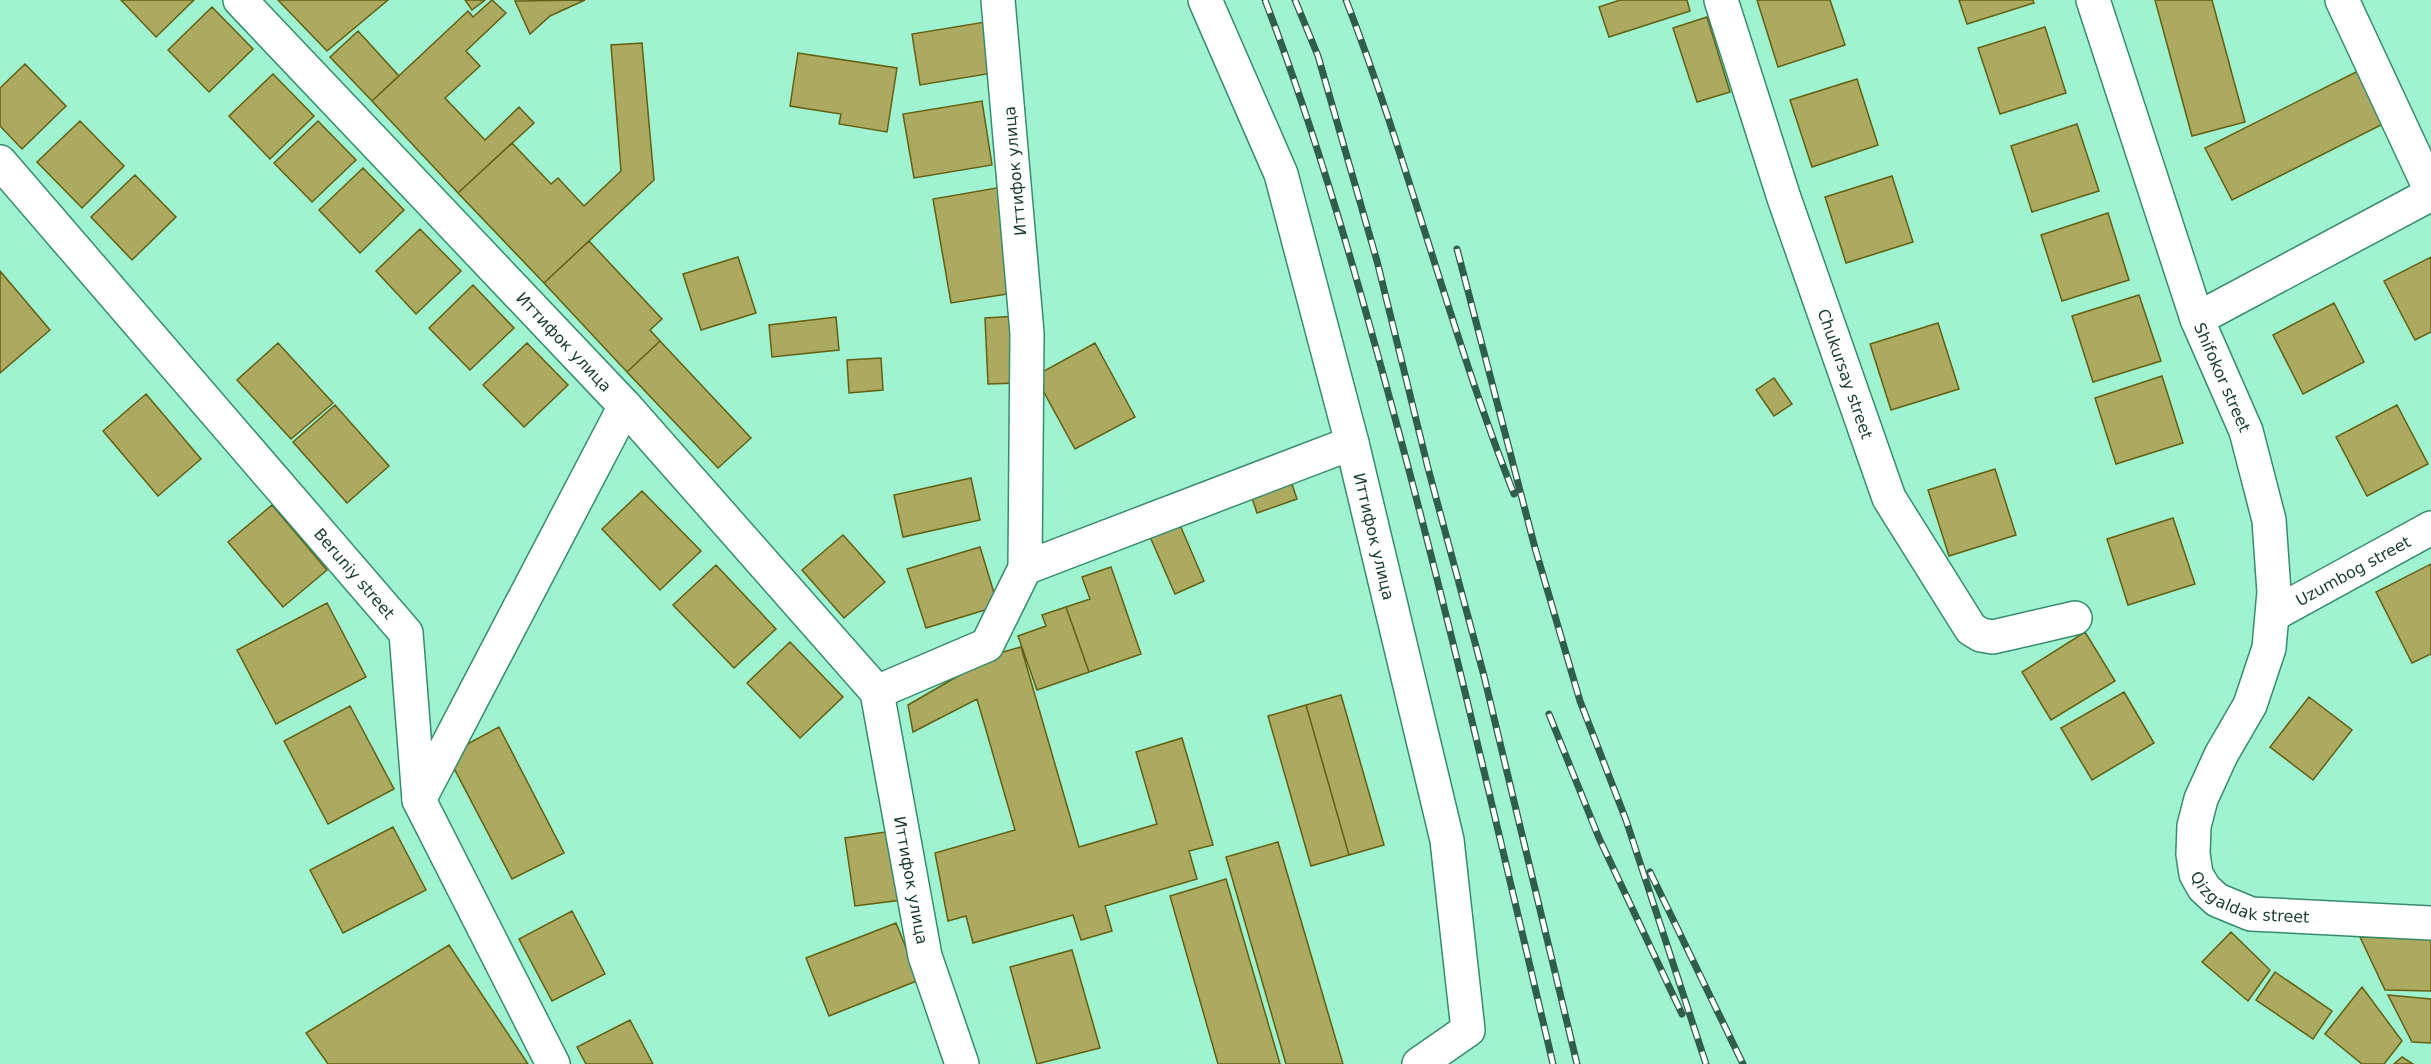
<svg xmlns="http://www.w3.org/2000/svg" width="2431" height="1064" viewBox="0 0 2431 1064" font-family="'DejaVu Sans',sans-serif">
<rect width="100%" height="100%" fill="#9ff3d1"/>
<path fill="#aca960" stroke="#636011" stroke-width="1.5" d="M121,0H194L156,37Z
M278,0H388L327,51Z
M465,0H485L472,10Z
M492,0L506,13L466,51L480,66L445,98L485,140L519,107L534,123L458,193L372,101L468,11L473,17Z
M585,0L550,16L530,34L515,1Z
M1620,0H1687L1690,11L1609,37L1599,7Z
M1757,0H1830L1845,45L1778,67Z
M1959,0H2033L2034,3L1967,24Z
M2155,0H2212L2245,122L2192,136Z
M212,7L253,49L209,92L168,50Z
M1707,17L1730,92L1697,102L1673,28Z
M985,22L993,73L920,85L912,34Z
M2045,27L2066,93L2000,114L1978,48Z
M358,31L399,76L372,101L330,57Z
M642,43L654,180L544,283L458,193L512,143L551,184L558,178L584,206L621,171L611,45Z
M798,53L897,68L887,132L839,124L841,114L790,106Z
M25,64L66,106L22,149L0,126V88Z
M2362,69L2389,121L2232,200L2205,148Z
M273,74L314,116L270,159L229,116Z
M1857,79L1878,145L1812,167L1790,100Z
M982,101L992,165L914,178L903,114Z
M80,121L124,166L82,208L37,162Z
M318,121L356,160L312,202L274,163Z
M2077,124L2099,191L2032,212L2011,146Z
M363,168L404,210L360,253L319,210Z
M135,175L176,217L132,260L91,217Z
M1892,176L1913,242L1846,263L1825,197Z
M1002,187L1020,292L951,303L933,199Z
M2108,213L2129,280L2062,301L2041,235Z
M420,229L461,271L416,314L376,271Z
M589,241L662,319L650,330L660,341L627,372L544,283Z
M738,257L756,313L701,330L683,274Z
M2431,257V332L2415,340L2384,281Z
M0,271L50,330L0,373Z
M473,285L514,328L470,370L429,328Z
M2139,295L2161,361L2093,382L2072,316Z
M2334,303L2364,362L2303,394L2273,335Z
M1019,316L1022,383L988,384L985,318Z
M836,317L839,350L772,357L769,325Z
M1938,323L1959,389L1891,410L1870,344Z
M660,341L751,438L718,468L627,372Z
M278,343L333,403L291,439L237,380Z
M527,343L568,385L524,427L483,385Z
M1095,343L1135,417L1075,449L1035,376Z
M881,358L883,390L849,393L847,360Z
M2162,376L2183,443L2116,464L2095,398Z
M1774,378L1792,404L1774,416L1756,390Z
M146,394L201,459L158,496L103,431Z
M335,405L389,466L347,503L293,442Z
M2397,405L2428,464L2367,496L2336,437Z
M1995,469L2016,535L1949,556L1928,490Z
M971,478L980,520L903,537L894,495Z
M1290,478L1297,499L1257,513L1250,492Z
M642,491L701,551L660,590L602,529Z
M272,505L327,570L283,607L228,542Z
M1177,518L1204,581L1175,594L1147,530Z
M2173,518L2195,584L2128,605L2107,539Z
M843,535L885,582L844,618L802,570Z
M980,547L998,606L926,628L907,569Z
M2431,564V654L2412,663L2376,592Z
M716,565L776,629L734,668L673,605Z
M1111,567L1141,654L1089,672L1066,607L1090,599L1082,577Z
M327,603L366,677L276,724L237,650Z
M1066,607L1089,672L1037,690L1018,636L1046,626L1042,615Z
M2085,632L2115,681L2051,720L2022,672Z
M790,642L843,697L800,738L747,683Z
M1021,647L1079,847L1157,824L1136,752L1182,738L1213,845L1189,851L1197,879L1105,906L1112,931L1081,940L1073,915L973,943L966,916L948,921L935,853L1015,830L977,699L913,732L908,705L996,654Z
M2124,692L2154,743L2092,780L2061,728Z
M1341,695L1384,845L1349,855L1306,705Z
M2309,697L2352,730L2313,780L2270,747Z
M1306,705L1349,855L1311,866L1268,716Z
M350,706L394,789L328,824L284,741Z
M499,727L564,853L512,879L447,755Z
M393,827L426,890L343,933L310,870Z
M892,831L902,900L855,906L845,838Z
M1278,842L1343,1064H1286L1226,857Z
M1226,879L1280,1064H1218L1170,896Z
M572,911L605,974L552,1001L519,939Z
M896,923L919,980L829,1016L806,958Z
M2231,932L2270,970L2248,1001L2202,962Z
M2360,937L2431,939V991L2385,990Z
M449,945L528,1064H328L306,1033Z
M1072,950L1100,1048L1037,1064L1010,967Z
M2275,972L2332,1011L2313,1039L2256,1000Z
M2362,987L2402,1041L2384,1064H2362L2325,1034Z
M2388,995L2431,999V1043L2412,1042Z
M630,1020L653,1064H586L577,1047Z
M2402,1057L2413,1064H2394Z"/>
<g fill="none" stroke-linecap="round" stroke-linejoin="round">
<g stroke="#378c6e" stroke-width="36">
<g id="minor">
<path id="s1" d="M240,0L625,406L877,692L925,956L962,1064"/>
<path id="s2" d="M1205,0L1281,174L1352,443L1447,840L1468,1030L1419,1064"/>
<path id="s3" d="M1721,0L1784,198L1889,498L1971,629L1981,635L1993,637L2075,618"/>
<path d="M2342,0L2431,191"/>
<path id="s4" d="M0,162L406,633L419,800L553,1064"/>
<path d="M2197,319L2431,194"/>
<path d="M1025,568L1352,443"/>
<path id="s5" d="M2274,614L2431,528"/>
<path d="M877,692L987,645L1025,568L1027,333L998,0"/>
<path d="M419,800L625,406"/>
</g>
</g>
<g stroke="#378c6e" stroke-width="36">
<g id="tertiary">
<path id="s6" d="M2093,0L2197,319L2246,431L2269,520L2274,592L2269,648L2250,705L2221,755L2201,799L2194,826L2193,854L2196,874L2204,888L2217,900L2251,914L2431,923"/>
</g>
</g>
<use href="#minor" stroke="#fff" stroke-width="33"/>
<use href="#tertiary" stroke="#fff" stroke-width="33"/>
<g stroke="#315d4c" stroke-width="7">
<path id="rail" d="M1265,0C1317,136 1357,277 1395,418C1453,632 1502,848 1553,1064
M1295,0L1318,56L1377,261L1428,468L1484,676L1577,1064
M1346,0C1409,162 1450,332 1514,494
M1457,249L1535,548L1580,701L1626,820L1706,1064
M1549,714L1599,838L1682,1014
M1650,872L1743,1064"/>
</g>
<use href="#rail" stroke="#fff" stroke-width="4.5" stroke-dasharray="14" stroke-linecap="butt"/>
</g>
<g text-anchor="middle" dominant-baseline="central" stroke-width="5" stroke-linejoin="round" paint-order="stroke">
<g font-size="16" fill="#183b2e" stroke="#fff">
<text transform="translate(1015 171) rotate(-95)">Иттифок улица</text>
<text stroke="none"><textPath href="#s1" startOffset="471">Иттифок улица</textPath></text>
<text stroke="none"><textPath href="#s3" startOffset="394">Chukursay street</textPath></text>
<text stroke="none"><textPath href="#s6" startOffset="399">Shifokor street</textPath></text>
<text stroke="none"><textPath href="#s2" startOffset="564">Иттифок улица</textPath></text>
<text stroke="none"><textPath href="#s5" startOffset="90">Uzumbog street</textPath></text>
<text stroke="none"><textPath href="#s4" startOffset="543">Beruniy street</textPath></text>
<text stroke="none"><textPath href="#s1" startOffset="1132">Иттифок улица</textPath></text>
<text stroke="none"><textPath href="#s6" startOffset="984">Qizgaldak street</textPath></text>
</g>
</g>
</svg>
